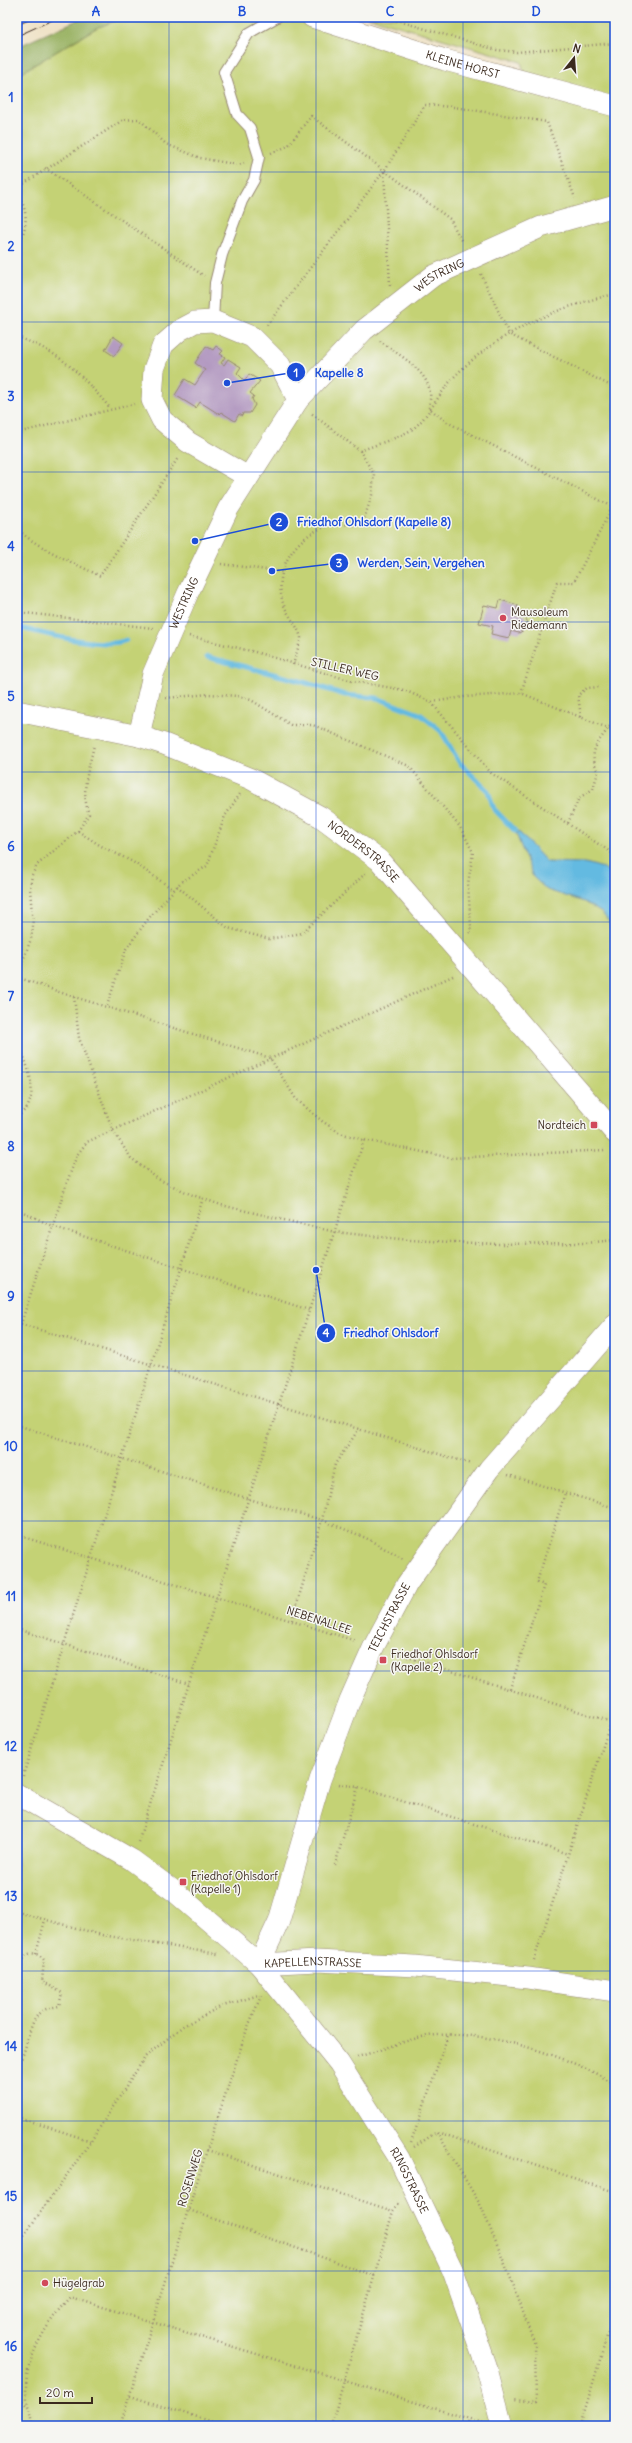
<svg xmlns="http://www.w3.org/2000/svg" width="632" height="2443" viewBox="0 0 632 2443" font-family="Delius,sans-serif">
<rect width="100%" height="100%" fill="#f6f6f2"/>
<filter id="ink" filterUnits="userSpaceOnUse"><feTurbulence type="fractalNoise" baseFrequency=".025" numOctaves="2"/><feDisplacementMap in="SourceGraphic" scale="8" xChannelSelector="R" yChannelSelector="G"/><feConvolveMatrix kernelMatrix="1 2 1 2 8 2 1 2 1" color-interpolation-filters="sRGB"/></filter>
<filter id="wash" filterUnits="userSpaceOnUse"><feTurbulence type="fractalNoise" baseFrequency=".012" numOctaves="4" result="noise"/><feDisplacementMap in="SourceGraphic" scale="16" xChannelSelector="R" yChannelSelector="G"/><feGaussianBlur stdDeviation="0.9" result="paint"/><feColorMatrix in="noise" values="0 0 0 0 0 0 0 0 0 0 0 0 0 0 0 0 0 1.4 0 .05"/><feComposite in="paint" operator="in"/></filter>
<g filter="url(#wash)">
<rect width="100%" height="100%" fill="#efe1c4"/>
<path fill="#c4d274" stroke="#807e49" d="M126,17H301L311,23L615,114V2426H17V75L96,28Z
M368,17H615V102L526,78L521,62Z"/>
<path fill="#9bb466" stroke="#6b6f42" d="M84,17H126L96,28L17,75V47Z"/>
<path fill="#64bae1" stroke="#507280" d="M515,831L520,833L547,862L586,863L603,868L615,874V952L609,922L602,913L584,902L547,890L533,877Z"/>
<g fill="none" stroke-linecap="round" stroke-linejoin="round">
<path stroke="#64bae1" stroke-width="5" d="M17,627C41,633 105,650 126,640
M207,657L297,680L345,695L377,698L420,714L441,731L459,762L488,791L494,809L515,831"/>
</g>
<g id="blocks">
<path fill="#b39ac1" d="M113,336L123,343L114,356L105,350Z
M206,346L213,350L216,346L223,351L220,354L225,357L221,363L224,365L228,359L241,367L237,373L245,381L249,374L260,381L250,393L254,396L252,399L255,405L250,413H243L242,416L239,414L235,421L221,412L219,414L200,402L196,408L175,395L185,379L195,385L205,370L195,363Z
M500,600L518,605L516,613L524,615L527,621L524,630L519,633L511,631L509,638L491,634L493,626L479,623L484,605L498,608Z"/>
</g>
</g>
<g filter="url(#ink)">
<use href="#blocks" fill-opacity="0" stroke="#958671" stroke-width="1"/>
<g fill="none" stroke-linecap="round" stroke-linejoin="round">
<g stroke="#958671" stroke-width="12">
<path id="lane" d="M213,321L215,283L222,255L242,201L254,180L259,157L250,128L237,114L224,72L249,33L277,17"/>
</g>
<g stroke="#958671" stroke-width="22">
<g id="street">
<path id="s1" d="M312,17L445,60L615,106"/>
<path d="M248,477L188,442L162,420L152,400L154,369L163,345L180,330L195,322L213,321L252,337L280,365L298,400"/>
<path id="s2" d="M17,711L139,736L164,744L251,779L321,817L379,860L615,1133"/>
<path id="s3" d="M139,736L153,674L188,593L228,509L298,400L364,330L433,276L541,227L615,206"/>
<path id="s4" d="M17,1794L132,1860L174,1891L259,1964L339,2063L399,2158L453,2271L486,2365L502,2426"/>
<path id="s5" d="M259,1964L279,1921L320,1780L350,1700L374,1646L407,1584L489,1469L615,1325"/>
<path id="s6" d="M259,1964L317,1961L415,1966L528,1978L615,1991"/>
</g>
</g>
<path stroke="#958671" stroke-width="2.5" stroke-dasharray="1 3" stroke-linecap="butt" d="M385,17L497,50L517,52L615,43
M271,153L288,146L311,116L450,219L462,242
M45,168L204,276
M17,188L123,120L139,119L166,144L200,158L239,165L244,163
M17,194C29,210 28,229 17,245
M481,274L509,334L615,388
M390,285L384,171L425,105L454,107L547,122L575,198
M267,325L384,171
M17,337C63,353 80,374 111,409
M380,341C396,353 428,370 430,393C431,398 429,403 429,408L445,421L615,508
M17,433L134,404
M360,451C377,444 396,439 411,430C426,421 441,390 455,376C498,332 556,307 615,294
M17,527C26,543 81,566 100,576L178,458
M221,564L282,572
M17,612L153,628
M189,636L255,652L352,681L404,690L431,702L491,773L615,855
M293,665L301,638C298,624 285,614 282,599C274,566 299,532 332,525C342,523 352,526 362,525L372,495L374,474L360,451L311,413
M521,693L557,582H574L615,502
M166,698L209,694L237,696L251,700L291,725H313L409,766L460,827L473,852L468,884L471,927L469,936
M432,702L464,697L521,693L615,731
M581,717L578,695L587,688L600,687
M568,823L579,798L593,789L598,772C585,746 604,740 615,717
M78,831L101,846L133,862L174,890
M177,886L228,928L269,939L302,933L366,873
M17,976L31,939L33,927L30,888L32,875L37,865L78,831L89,814C80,790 89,769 94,745
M17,977L65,994L270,1058L296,1099L322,1121L340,1133L364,1140L452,1158L606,1150
M74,997L79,1038L113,1131L131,1158L158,1179L190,1194L221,1205L335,1232L409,1240L497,1244L585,1243L615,1240
M107,1006L126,949L149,918L180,883L207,866L225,816L240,794
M17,1039C24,1059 38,1085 28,1106C26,1110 20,1114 17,1117
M17,1209L52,1226L309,1310
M21,1324L471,1464
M17,1336L67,1182L77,1155L87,1142L455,975
M17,1425L249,1499L322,1520L366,1538L403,1559
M508,1475L615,1508
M17,1535L356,1641
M292,1620L322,1520L335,1464L359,1429
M17,1629L189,1684
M392,1652L615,1723
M510,1689L544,1585L537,1582L565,1493
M23,1776L203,1198
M339,1784L358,1787L568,1854
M138,1842L364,1140
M335,1865L358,1787
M17,1912L102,1935L218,1954
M36,1954L45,1920
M534,1960L615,1709
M17,1974L25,1956C31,1951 40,1954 44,1960L42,1981L62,1993L59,2006C54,2007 48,2008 44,2010C27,2018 29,2051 17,2066
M357,2057C379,2051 400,2042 422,2037C478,2026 567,2055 615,2084
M17,2117L91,2141
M437,2132L481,2206L513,2284L535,2345L536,2402L514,2400
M411,2143L448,2035
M414,2147L437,2132L615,2192
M207,2150L393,2211
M189,2210L375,2276
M17,2245L91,2141L146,2056L183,2026L220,2007L259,1995
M17,2395L28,2407
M130,2396L225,2426
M33,2426C30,2413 26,2400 26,2387C26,2356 50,2318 70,2297L483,2423
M120,2426L207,2150L247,2029L261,1996
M331,2426L393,2211L399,2203
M467,2426L469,2419
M580,2426L615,2310"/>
<use href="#lane" stroke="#fff" stroke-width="10"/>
<use href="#street" stroke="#fff" stroke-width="21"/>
<path stroke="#3b2a1e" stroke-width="1" d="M17,25L36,17
M17,36L59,17"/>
</g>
</g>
<path fill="none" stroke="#1d4ed8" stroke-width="1" stroke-opacity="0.55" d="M169,17V2426M316,17V2426M463,17V2426M17,172H615M17,322H615M17,472H615M17,622H615M17,772H615M17,922H615M17,1072H615M17,1222H615M17,1371H615M17,1521H615M17,1671H615M17,1821H615M17,1971H615M17,2121H615M17,2271H615"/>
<g fill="#d1495b" stroke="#f6f6f2" stroke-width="1.5">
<circle cx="503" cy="618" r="4"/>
<rect x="590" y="1121" width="8" height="8" rx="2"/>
<rect x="379" y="1656" width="8" height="8" rx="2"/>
<rect x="179" y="1878" width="8" height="8" rx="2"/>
<circle cx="45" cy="2283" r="4"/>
</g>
<g text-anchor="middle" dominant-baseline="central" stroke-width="3" stroke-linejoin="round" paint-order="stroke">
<g font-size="11" fill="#3b2a1e" stroke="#f6f6f2">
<text stroke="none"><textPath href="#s1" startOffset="158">KLEINE HORST</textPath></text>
<text stroke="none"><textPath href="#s3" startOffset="564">WESTRING</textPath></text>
<text stroke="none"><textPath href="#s3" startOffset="141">WESTRING</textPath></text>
<text transform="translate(345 669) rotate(13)">STILLER WEG</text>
<text stroke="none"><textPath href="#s2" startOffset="379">NORDERSTRASSE</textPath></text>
<text stroke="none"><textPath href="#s5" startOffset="371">TEICHSTRASSE</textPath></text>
<text transform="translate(319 1620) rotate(18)">NEBENALLEE</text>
<text stroke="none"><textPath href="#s6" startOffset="54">KAPELLENSTRASSE</textPath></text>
<text transform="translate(190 2178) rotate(-73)">ROSENWEG</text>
<text stroke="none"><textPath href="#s4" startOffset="561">RINGSTRASSE</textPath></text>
</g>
<g font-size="11" fill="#3b2a1e" stroke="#f6f6f2" text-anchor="start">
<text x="511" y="612">Mausoleum<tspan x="511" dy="13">Riedemann</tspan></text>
<text x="586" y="1125" text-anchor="end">Nordteich</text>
<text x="391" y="1654">Friedhof Ohlsdorf<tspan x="391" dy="13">(Kapelle 2)</tspan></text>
<text x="191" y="1876">Friedhof Ohlsdorf<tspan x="191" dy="13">(Kapelle 1)</tspan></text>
<text x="53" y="2283">Hügelgrab</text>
</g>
</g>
<path fill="none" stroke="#1d4ed8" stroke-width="1.5" d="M227 383L296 372M195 541L279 522M272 571L339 563M316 1270L326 1333"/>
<g fill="#1d4ed8" stroke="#f6f6f2" stroke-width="1.5">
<circle cx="227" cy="383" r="4"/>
<circle cx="195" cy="541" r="4"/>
<circle cx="272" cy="571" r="4"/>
<circle cx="316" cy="1270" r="4"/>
<circle cx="296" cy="372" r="10"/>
<circle cx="279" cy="522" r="10"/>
<circle cx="339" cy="563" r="10"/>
<circle cx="326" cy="1333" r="10"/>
</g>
<g font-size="12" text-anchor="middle" font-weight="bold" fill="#fff">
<text x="296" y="377">1</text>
<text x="279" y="526">2</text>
<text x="339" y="567">3</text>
<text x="326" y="1337">4</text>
</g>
<g font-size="12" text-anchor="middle" font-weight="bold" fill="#1d4ed8" stroke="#f6f6f2" stroke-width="3" stroke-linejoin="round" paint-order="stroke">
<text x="339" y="377">Kapelle 8</text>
<text x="374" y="526">Friedhof Ohlsdorf (Kapelle 8)</text>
<text x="421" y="567">Werden, Sein, Vergehen</text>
<text x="391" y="1337">Friedhof Ohlsdorf</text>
</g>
<rect width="632" height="2443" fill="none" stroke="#f6f6f2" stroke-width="44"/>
<g transform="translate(574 58) rotate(17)" stroke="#f6f6f2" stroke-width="3" paint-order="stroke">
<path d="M0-3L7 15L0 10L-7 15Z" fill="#3b2a1e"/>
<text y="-6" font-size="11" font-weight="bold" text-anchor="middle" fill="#3b2a1e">N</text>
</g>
<path d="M40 2397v6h52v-6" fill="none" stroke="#3b2a1e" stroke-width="2"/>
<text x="46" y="2397" font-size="12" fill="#3b2a1e" stroke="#f6f6f2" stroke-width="3" paint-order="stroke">20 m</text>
<rect x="22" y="22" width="588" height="2399" fill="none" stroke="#1d4ed8" stroke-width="1.5"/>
<g font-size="13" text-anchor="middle" font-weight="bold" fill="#1d4ed8">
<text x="96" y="16">A</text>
<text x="242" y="16">B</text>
<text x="390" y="16">C</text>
<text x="536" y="16">D</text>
<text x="11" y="102">1</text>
<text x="11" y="251">2</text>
<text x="11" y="401">3</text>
<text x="11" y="551">4</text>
<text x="11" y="701">5</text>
<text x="11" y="851">6</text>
<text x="11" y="1001">7</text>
<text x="11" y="1151">8</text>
<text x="11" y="1301">9</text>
<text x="11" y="1451">10</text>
<text x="11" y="1601">11</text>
<text x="11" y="1751">12</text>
<text x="11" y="1901">13</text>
<text x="11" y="2051">14</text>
<text x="11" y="2201">15</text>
<text x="11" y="2351">16</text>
</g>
</svg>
